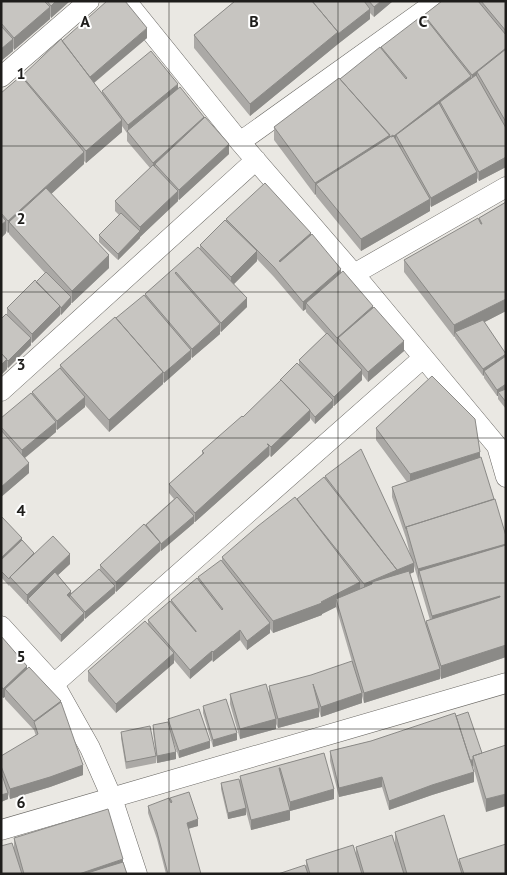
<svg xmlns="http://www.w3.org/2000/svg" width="507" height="875" viewBox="0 0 507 875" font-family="'PT Sans',sans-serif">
<rect width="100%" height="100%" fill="#eae8e3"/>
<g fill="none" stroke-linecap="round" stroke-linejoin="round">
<g stroke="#6c6a66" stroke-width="21">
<path id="minor" d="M126,1L240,142L354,274L497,446L506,477
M1,77L89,1
M240,142L437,1
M354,274L506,187
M1,391L256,160
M1,626L54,684L90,748L112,798L137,874
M54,684L423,358
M1,830L506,683"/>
</g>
<use href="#minor" stroke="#fff" stroke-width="20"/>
</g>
<path fill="#aba9a6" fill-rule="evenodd" d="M1,1H70L51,18L50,16V19L14,50L13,48V51L1,61Z
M235,1H393L374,17L370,13V19L338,44V43V44L250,116L194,48V35Z
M442,1H506V167L479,181L477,178V182L431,207L430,205V211L361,251L316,196V194L315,195L274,140V127L381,49V47L424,17V15Z
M147,38L94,83L102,93V91L178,89L204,118L229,154L179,200L178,199V201L140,237V238L118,260L99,242V235L119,215L115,211V201L150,168L127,141V133L122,126V132L86,163L84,161V164L51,194L109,268L72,303H71V304L61,315L60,314V315L32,343L31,342V345L8,368L7,367V369L1,375V319L7,315V308L36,282L45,273L9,234V232L8,233L6,231V233L1,238V93L22,78V76L62,41Z
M506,202V311L484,322L506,354V409L498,399V396H497L484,378V375L483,376L455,338V337H454L404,272V260L479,220V218Z
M226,219L311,236L341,272L373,307L404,351L368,382L362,374V380L334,406H333V407L315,424L310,418V420L271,457L269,455V456L195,522H194V523L161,551L160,550V551L116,592L115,591V593L85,619L84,618V620L61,642L28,605V604H27L10,586V585L9,586L1,577V516L22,541L34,553L70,564L58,575L71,593L100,570V565L174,499L169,493V484L202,454V451L243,417L299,365V360L326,334L306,312V309L303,311L274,277L257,259V261L234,284L247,307L221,332L220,331V334L192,358L191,357V359L164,383L163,382V384L109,432L85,405V407L57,430L56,429V432L25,458L29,473L1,497V418L32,395V392L60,369V365L116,319V318L145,296V294L200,249V245L226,221Z
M376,428L480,458L506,536V657L441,679L440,676V679L364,703L362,696V703L321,717L319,711V717L278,728L276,724V729L240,739L230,704V694H269V686L353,665L336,607L322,614V615L273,633L270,629V633L247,650L240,640L213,662L212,660L190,679L174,660V663L116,713L88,681V671L148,623V620L171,602V600L198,580V577L222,562V557L297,499L325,478V476L411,558L406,538L392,497V487L407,482L376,440ZM414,566L430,620L426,621V625L410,574L414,572Z
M1,636L27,668L61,703L83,775L50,787L10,799L8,794V799L1,802V756L36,736L34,730L5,699V697L3,698L1,696Z
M203,706L237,740L213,747L203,713Z
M456,716L482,753L506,745L486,812L473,766L472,767L474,782L432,795L389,810L382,787L339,797L330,761V751L371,741Z
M168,719L210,748L179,758L173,740L176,759L157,763L153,732V725L168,722Z
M121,732L156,756V763L126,769L121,738Z
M324,753L334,799L290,811V820L251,830L246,811V815L228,819L221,789V783L240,781V776Z
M170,798L198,826L188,829L201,874H166L157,839L148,813V806L170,802Z
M395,832L459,864V859L506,874H278L306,866V860L356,854V847L395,845Z
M14,838L123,862L127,874H1L14,847Z"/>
<path fill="#8b8a87" d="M56,1H70L51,18V6Z
M381,1H393L374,17V7Z
M50,7V19L14,50V38Z
M370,9V19L338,44V34Z
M147,28V38L90,86V77Z
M338,32V44L250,116V104Z
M13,39V51L1,61V49Z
M506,48V57L477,72V80L472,84V75Z
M471,76V86L440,102V109L396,135V143L391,137Z
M178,84V94L128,133V125Z
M204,117V126L155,164V171L153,172V163Z
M122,120V132L86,163V151Z
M390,135V148L316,184V194L315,195V183Z
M229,144V154L179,200V190Z
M84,152V164L14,228L9,222V232L8,233V221Z
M506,157V167L479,181V172Z
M477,172V182L431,207V198Z
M178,191V201L140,237V227Z
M430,199V211L361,251V239Z
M6,221V233L1,238V225Z
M140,231V238L118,260V254Z
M311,233V243L279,271V261Z
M257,251V261L231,287V277Z
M109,255V268L72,303V291Z
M341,269V278L306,303V309L303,311V302Z
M71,297V304L61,315V308Z
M247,298V307L221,332V323Z
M506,299V311L458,336L455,332L454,337V325Z
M60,306V315L32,343V334Z
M373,306V315L338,338V346L337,347V338Z
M220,324V334L192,358V349Z
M31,338V345L8,368V361Z
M404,341V351L368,382V372Z
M191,350V359L164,383V373Z
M506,354V361L484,371V375L483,376V369Z
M7,359V369L1,375V365Z
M362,370V380L334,406V397Z
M163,372V384L109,432V420Z
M506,384V390L498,392V396H497V390Z
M85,397V407L57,430V421Z
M333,400V407L315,424V417Z
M310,410V420L271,457V447Z
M56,422V432L22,460V450Z
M268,444V447L269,446V456L195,522V513Z
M480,452V465L410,487V474Z
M29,463V473L1,497V487Z
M194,516V523L161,551V544Z
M22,538V545L1,565V558Z
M160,542V551L116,592V582Z
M506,544V556L419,571L418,582V569Z
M70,554V564L30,601L28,599V604H27V595Z
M414,563V572L397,579V570Z
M397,570V580L364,594V584Z
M360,582V594L336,599V607L322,614V615L273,633V621L321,602Z
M115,586V593L85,619V612Z
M71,591V596L70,595V599L67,595Z
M500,596V608L432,629V616Z
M84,613V620L61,642V635Z
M270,623V633L247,650V641Z
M240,630V640L213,662V652Z
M506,645V657L441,679V666Z
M212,651V660L190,679V670Z
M174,653V663L116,713V704Z
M27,666V675L5,689V697L3,698V689Z
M440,669V679L364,703V693Z
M362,693V703L321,717V707Z
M61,701V711L34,722V730V721Z
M319,708V717L278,728V719Z
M276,719V729L240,739V729Z
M237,733V740L213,747V740Z
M210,741V748L179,758V751Z
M176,752V759L157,763V756Z
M473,760V766L469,767V761Z
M83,765V775L50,787L10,799V789Z
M474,772V782L432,795L389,810V801L432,785Z
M382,777V787L339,797V788Z
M334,789V799L290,811V820L251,830V820L290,810V802Z
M8,793V799L1,802V795Z
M506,794V806L486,812V799Z
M246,808V815L228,819V813Z
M198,819V826L187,829V823Z
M123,859V872L116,874H79Z"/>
<path fill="#c7c5c1" stroke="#8b8a87" d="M1,1H44L50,7L14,38L1,23Z
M47,1H56L51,6Z
M107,1H125L147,28L90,77L62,41Z
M235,1H312L338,32L250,104L194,35Z
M312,1H364L370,9L338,34V32Z
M369,1H381L374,7Z
M442,1H478L506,35V48L472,75L424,15Z
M481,1H506V31Z
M423,15L471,76L394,136L391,137L340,79L380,47L406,79L407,78L381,47Z
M1,26L13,39L1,49Z
M61,39L122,120L86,151L22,76Z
M506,49V122L477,72Z
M151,51L178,84L128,125L102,91Z
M476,75L506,128V157L479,172L440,102Z
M21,76L84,152L8,221L1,213V93Z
M339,78L390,135L315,183L274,127Z
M180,87L204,117L153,163L127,131Z
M439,103L477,172L431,198L396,135Z
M205,117L229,144L179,190L155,164Z
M393,135L430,199L361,239L316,184Z
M153,165L178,191L140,227L115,201Z
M265,183L311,233L279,261L280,262L312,234L341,269L303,302L274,267L226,219Z
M46,188L109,255L72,291L9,222Z
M506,202V299L454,325L404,260L478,218L481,224H482L479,218Z
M121,213L140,231L118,254L99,235Z
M1,215L6,221L1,225Z
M225,220L257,251L231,277L200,245Z
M198,247L247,298L221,323L176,272L175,273L220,324L192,349L145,294Z
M343,271L373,306L337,338L306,303Z
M46,272L71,297L61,308L60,306L36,282Z
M35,280L60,306L32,334L7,308Z
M144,295L191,350L164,373L116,318Z
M374,307L404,341L368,372L338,338Z
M6,314L31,338L8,361L1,353V319Z
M115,317L163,372L109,420L60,365Z
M483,320L506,354L483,369L455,332Z
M327,333L362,370L334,397L299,360Z
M1,353L7,359L1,365Z
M506,356V384L497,390L484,371Z
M297,363L333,400L315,417L310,411V410L281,380H280Z
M60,368L85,397L57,421L32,392Z
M432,376L475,419L480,452L410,474L376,428Z
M281,380L310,410L271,447L268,444H267L269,446L195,513L169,484L204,453L202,451L242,416L243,417Z
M506,389V402L498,392Z
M31,393L56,422L22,450L1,427V418Z
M1,430L29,463L1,487Z
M361,449L414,563L397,570L325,476Z
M481,457L494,499L406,527L407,529H406L392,487Z
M324,477L397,570L364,584L313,520L297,499Z
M177,497L194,516L161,544L160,542L146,525Z
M295,497L360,582L321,602L322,603L273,621L222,557L258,526Z
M495,499L506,536V544L418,569L406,527Z
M1,516L22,538L1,558Z
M144,524L160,542L116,582L100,565Z
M53,536L70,554L27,595L10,577Z
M22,540L34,553L10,577L9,579L1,571V560Z
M506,545V645L441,666L426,621L500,597V596L432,616L419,571Z
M221,560L270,623L247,641L240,630L213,652L212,651L190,670L148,620L170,601L196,632V631L171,600L197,578L222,610L223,609L198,577Z
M99,569L115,586L85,612L70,595Z
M409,571L440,669L364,693L336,599L372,584V582Z
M55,572L71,591L67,595L84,613L61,635L28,599Z
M145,621L174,653L116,704L88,671Z
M1,636L27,666L3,689L1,686Z
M352,661L362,693L321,707L313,684L319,708L278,719L269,686L311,675Z
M29,667L61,701L34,721L5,689Z
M266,684L276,719L240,729L230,694Z
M226,699L237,733L213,740L203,706Z
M61,702L83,765L50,777L10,789L1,766V756L38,734L34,722Z
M199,709L210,741L179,751L168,719Z
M468,712L482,753L473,756V760H470L456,716Z
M455,713L474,772L432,785L389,801L382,777L339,788L330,751L371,741Z
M168,722L176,752L157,756L153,725Z
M150,726L156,756L126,762L121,732Z
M506,745V794L486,799L473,756Z
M324,753L334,789L290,802L280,768H279L290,810L251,820L240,776Z
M1,772L8,793L1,795Z
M239,779L246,808L228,813L221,783Z
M189,792L198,819L187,823L201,874H168L157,832L148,806L169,798L171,803L172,802L170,798Z
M108,809L123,859L79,874H24L14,838Z
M444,815L462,874H407L395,832Z
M392,835L404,874H364L356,847Z
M12,843L22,874H1V846Z
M506,844V874H464L459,859Z
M353,845L362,874H310L306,860Z
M123,862L127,874H84Z
M305,865L308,874H278Z"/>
<path fill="none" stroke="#1e1d1b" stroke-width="1" stroke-opacity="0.55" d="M169,1V874M338,1V874M1,146H506M1,292H506M1,438H506M1,583H506M1,729H506"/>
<g font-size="16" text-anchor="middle" font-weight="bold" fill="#1e1d1b" stroke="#fff" stroke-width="4" stroke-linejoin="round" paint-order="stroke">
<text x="85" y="27">A</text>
<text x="254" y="27">B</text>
<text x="423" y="27">C</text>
<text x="21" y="79">1</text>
<text x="21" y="224">2</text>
<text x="21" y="370">3</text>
<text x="21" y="516">4</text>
<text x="21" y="662">5</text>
<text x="21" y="808">6</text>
</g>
<rect width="507" height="875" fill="none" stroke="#1e1d1b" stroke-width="5"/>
</svg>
